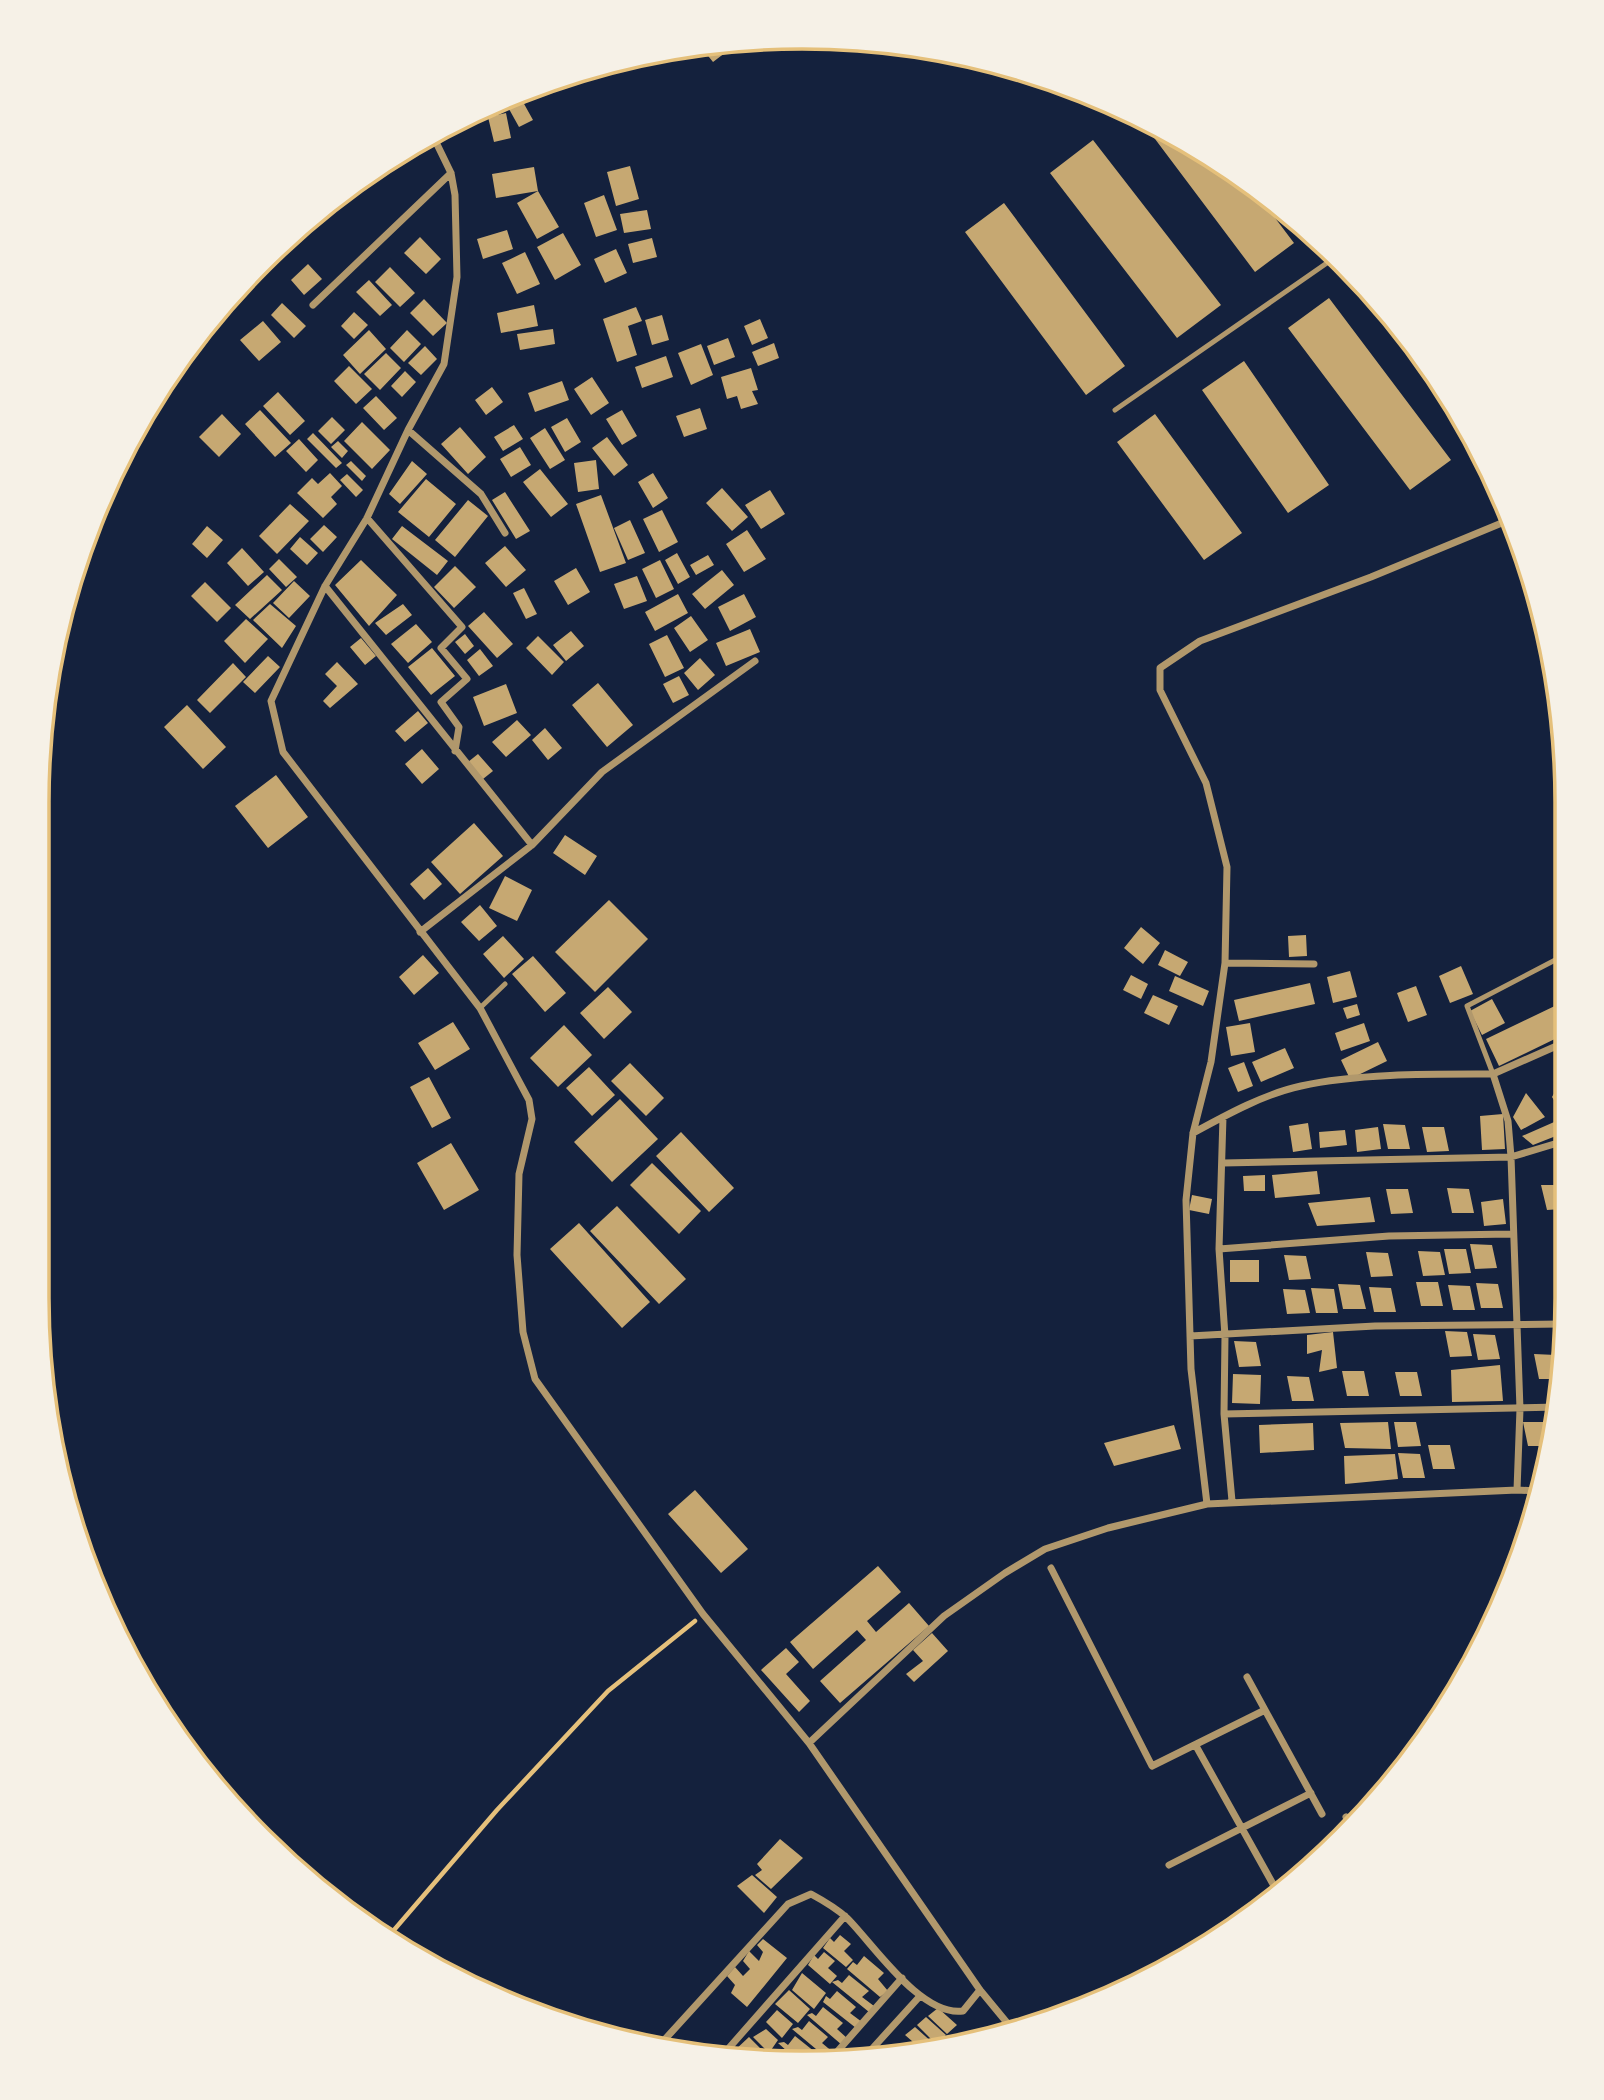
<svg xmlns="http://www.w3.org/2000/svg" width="1604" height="2100" viewBox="0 0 1604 2100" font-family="Bitter,serif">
<rect width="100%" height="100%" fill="#14213d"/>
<path fill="#c6a872" d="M738,43L713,62L701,47L719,45Z
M523,102L533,120L519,127L509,109Z
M506,113L511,138L494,142L488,117Z
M1140,119L1227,166L1250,185L1294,243L1255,272Z
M1093,140L1221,305L1177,338L1050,173Z
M630,166L639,199L616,206L607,172Z
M534,167L538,191L559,227L537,239L517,203L538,191L496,198L492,174Z
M604,195L617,230L596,237L584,203Z
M1004,203L1125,366L1086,395L965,232Z
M647,210L651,229L624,233L620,214Z
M507,230L513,249L483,259L477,239Z
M563,233L581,265L555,280L537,247Z
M420,237L441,259L426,274L404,253Z
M652,238L657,257L633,263L628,244Z
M616,249L627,273L605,283L594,259Z
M525,252L540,284L517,294L502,263Z
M308,264L322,279L304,295L291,280Z
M390,267L415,293L400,307L375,282Z
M369,280L392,305L380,316L356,292Z
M1329,298L1451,460L1410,490L1288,328Z
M424,299L447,323L433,336L410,313Z
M282,303L306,326L294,338L271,315Z
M534,305L538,326L501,333L497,313Z
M636,307L642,321L628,326L637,355L617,362L603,319Z
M354,312L368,325L354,339L341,326Z
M662,315L669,340L652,345L645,320Z
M760,319L768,338L752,345L744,326Z
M263,321L281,342L259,361L240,340Z
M553,329L555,344L520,350L517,334Z
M369,330L386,349L360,374L343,355Z
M407,330L421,344L404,362L390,348Z
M728,338L735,357L714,365L707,346Z
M774,343L779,358L758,366L752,352Z
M701,344L713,375L691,385L678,353Z
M425,346L437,359L421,375L408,363Z
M386,353L401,368L380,390L364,374Z
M666,356L673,377L642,388L635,367Z
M1244,361L1329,485L1288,513L1202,390Z
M349,366L372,389L356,404L334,381Z
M751,368L758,390L752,391L758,404L741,409L737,396L727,399L721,377Z
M405,371L416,382L402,397L391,386Z
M592,377L609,403L591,415L574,389Z
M562,381L569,400L535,412L528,393Z
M492,387L503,402L486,415L475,400Z
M278,392L305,421L290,435L263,406Z
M376,396L397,418L384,430L363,408Z
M700,408L707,429L684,437L676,416Z
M260,410L291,443L275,457L245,424Z
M622,410L637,436L622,445L606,419Z
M222,414L241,434L219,457L199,437Z
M1155,414L1242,533L1204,560L1117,442Z
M332,417L345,430L331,444L318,431Z
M567,418L581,442L565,452L551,427Z
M362,422L390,450L372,469L344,441Z
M514,425L523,439L503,451L494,437Z
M460,427L486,457L468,474L441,444Z
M545,428L565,460L550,469L530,438Z
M313,433L342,463L336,468L307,439Z
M607,437L628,465L614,476L592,448Z
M299,439L318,460L306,472L286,451Z
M338,441L348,451L342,458L331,447Z
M520,447L531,465L511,477L500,459Z
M596,460L599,489L578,492L574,463Z
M351,461L366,476L362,481L346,465Z
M412,461L427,474L400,504L389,494Z
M540,469L568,504L551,517L523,482Z
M330,473L342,486L331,497L337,504L323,518L297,493L312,478L318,484Z
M653,473L668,498L653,508L638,482Z
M347,474L363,490L356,497L340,480Z
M426,479L456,504L429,537L398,512Z
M722,488L748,517L732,531L706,503Z
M770,490L785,514L761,529L745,505Z
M505,492L530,531L516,539L492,500Z
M601,495L626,563L600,572L576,504Z
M468,500L488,516L455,557L435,540Z
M290,504L309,521L277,554L259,536Z
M662,510L678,542L659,552L643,519Z
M630,520L645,553L628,560L614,528Z
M324,525L337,537L323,552L310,539Z
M207,526L223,540L207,558L192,544Z
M402,526L448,561L437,575L392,539Z
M747,530L766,559L744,572L726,544Z
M300,537L318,553L307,565L290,549Z
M505,546L526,570L506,587L485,563Z
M242,548L264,572L248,586L227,563Z
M677,553L690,577L678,584L665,560Z
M708,555L714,565L696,575L690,565Z
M279,559L297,577L286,587L269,569Z
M361,560L397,595L369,626L335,585Z
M660,560L674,589L656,598L642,569Z
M455,566L476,587L454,608L434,587Z
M576,568L590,592L568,605L554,581Z
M722,570L734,585L705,609L692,594Z
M267,575L282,590L250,619L235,605Z
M637,576L647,601L624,609L614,584Z
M294,581L310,596L289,618L273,603Z
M205,582L231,608L217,622L191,596Z
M524,588L537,614L526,619L513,593Z
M678,594L688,613L655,631L645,612Z
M744,594L756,617L730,631L718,607Z
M270,604L296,626L282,648L253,620Z
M403,604L412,615L386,635L375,623Z
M484,612L513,644L497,658L468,626Z
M691,616L708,640L690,652L674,628Z
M246,619L268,639L245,663L224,641Z
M416,624L432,642L408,663L391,644Z
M750,629L760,652L726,666L716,643Z
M571,631L584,646L566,661L553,645Z
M465,634L474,646L465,654L455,642Z
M667,635L684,668L665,677L649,644Z
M538,636L564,662L552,675L526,648Z
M361,638L376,656L365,665L350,647Z
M432,648L455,676L431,695L408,667Z
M480,649L493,666L479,676L467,660Z
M268,656L280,667L255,693L243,682Z
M700,658L715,675L698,690L684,673Z
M337,662L358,684L330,708L323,701L337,686L325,674Z
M233,663L246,677L210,713L197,700Z
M679,676L689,695L673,703L663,684Z
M598,683L633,725L607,747L572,705Z
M506,684L517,713L484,726L473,697Z
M187,705L226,747L203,769L164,727Z
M418,711L428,723L405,742L395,731Z
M517,720L531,735L506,757L492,742Z
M545,728L562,748L548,760L532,740Z
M422,749L439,769L422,784L405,764Z
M478,754L493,771L483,779L468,762Z
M276,775L308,817L268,848L235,806Z
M474,823L503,856L460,894L431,862Z
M565,835L597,856L585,875L553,853Z
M428,868L442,884L424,900L410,884Z
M505,876L532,890L517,921L489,908Z
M609,900L648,939L595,992L555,952Z
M480,905L497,926L479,941L461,922Z
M1141,927L1160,943L1143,964L1124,948Z
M1306,935L1307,956L1289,957L1288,936Z
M503,936L524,959L504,978L483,954Z
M1165,950L1188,962L1180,976L1158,965Z
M423,955L439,973L414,995L399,977Z
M533,956L566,993L545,1012L512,974Z
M1461,966L1473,994L1450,1003L1439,976Z
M1350,971L1357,997L1333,1003L1327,977Z
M1131,975L1148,984L1141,999L1123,990Z
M1175,976L1209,991L1203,1006L1169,991Z
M1310,983L1315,1004L1239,1021L1234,1000Z
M1416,986L1427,1015L1408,1022L1397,993Z
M608,987L632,1012L604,1039L580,1013Z
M1153,995L1178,1006L1169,1025L1144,1013Z
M1492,999L1505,1023L1482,1035L1470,1011Z
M1561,1003V1036L1499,1066L1486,1039Z
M1357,1004L1360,1015L1347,1019L1343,1008Z
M453,1022L470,1049L435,1070L418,1043Z
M1250,1023L1255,1052L1231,1056L1226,1027Z
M1364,1023L1370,1041L1341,1051L1335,1033Z
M564,1025L592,1055L558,1087L530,1058Z
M1378,1042L1387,1061L1350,1079L1341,1060Z
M1285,1048L1294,1068L1261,1082L1252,1062Z
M1244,1062L1253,1086L1238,1092L1228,1068Z
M630,1063L664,1098L646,1116L611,1081Z
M589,1067L615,1095L592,1116L566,1088Z
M429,1077L451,1118L432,1128L410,1087Z
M1561,1081V1111L1552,1097Z
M1526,1093L1545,1117L1521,1130L1513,1117Z
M620,1099L658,1139L612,1182L574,1142Z
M1503,1114L1505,1149L1482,1150L1480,1116Z
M1561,1119V1134L1533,1145L1522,1136Z
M1308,1123L1312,1149L1293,1152L1289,1126Z
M1383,1124L1405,1125L1410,1149H1388Z
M1378,1127L1381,1149L1357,1152L1355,1130Z
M1422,1127H1444L1449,1151L1427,1152Z
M1345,1130L1347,1145L1320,1148L1319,1132Z
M681,1132L734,1188L709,1212L656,1156Z
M451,1143L479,1190L444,1210L417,1163Z
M652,1163L701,1211L679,1234L630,1185Z
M1317,1171L1320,1194L1275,1198L1272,1175Z
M1265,1175V1191H1244L1243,1176Z
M1541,1185H1561V1209L1547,1210Z
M1447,1188L1469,1189L1474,1213H1452Z
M1386,1189H1408L1413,1213L1391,1214Z
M1192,1195L1212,1199L1209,1214L1189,1210Z
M1370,1197L1375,1222L1317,1226L1308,1203Z
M1503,1199L1506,1224L1484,1226L1481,1202Z
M617,1206L686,1279L659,1304L590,1231Z
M579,1223L650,1302L622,1328L550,1249Z
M1470,1244L1492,1245L1497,1268L1475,1269Z
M1444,1249H1466L1471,1273L1449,1274Z
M1418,1251L1440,1252L1445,1275L1423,1276Z
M1366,1252L1388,1253L1393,1276L1371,1277Z
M1284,1255L1306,1256L1311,1279L1289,1280Z
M1230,1260H1259V1282H1230Z
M1416,1282H1438L1443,1306H1421Z
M1476,1283L1498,1284L1503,1308H1481Z
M1338,1284L1360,1285L1366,1309H1343Z
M1448,1285L1470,1286L1475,1310H1453Z
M1369,1287L1391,1288L1396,1312H1374Z
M1311,1288L1334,1289L1338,1313H1316Z
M1283,1289L1305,1290L1310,1313L1287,1314Z
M1445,1331L1467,1332L1472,1356L1450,1357Z
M1333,1332L1337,1368L1319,1372L1322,1350L1307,1354V1335Z
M1473,1334L1495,1335L1500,1359L1478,1360Z
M1234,1341L1256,1342L1261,1366L1239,1367Z
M1534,1354L1556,1355L1561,1379H1539Z
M1500,1365L1503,1401L1452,1402L1451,1370Z
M1342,1371H1364L1369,1396H1347Z
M1395,1372H1417L1422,1396H1400Z
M1233,1374L1261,1375L1260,1404L1232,1403Z
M1287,1376L1309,1377L1314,1401H1292Z
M1388,1422L1391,1449L1345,1448L1340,1423Z
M1394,1422H1416L1421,1446L1398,1447Z
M1523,1422H1554L1548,1446H1528Z
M1313,1423L1314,1450L1260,1453L1259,1425Z
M1174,1425L1181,1449L1114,1466L1104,1443Z
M1428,1445H1450L1455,1469H1433Z
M1398,1453L1420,1454L1425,1478H1403Z
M1395,1454L1398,1479L1345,1484L1344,1456Z
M695,1490L748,1549L721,1573L668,1514Z
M878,1566L901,1592L867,1621L876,1632L909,1603L929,1626L840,1703L820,1681L866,1640L857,1630L813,1669L790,1642Z
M932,1633L948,1651L914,1682L906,1674L923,1661L913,1650Z
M786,1648L799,1662L786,1674L810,1701L799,1712L761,1670Z
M780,1839L803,1858L771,1889L755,1875L762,1870L757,1864Z
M752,1875L777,1897L764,1913L737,1886Z
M840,1935L851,1944L844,1951L853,1960L846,1967L823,1948L830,1938L834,1942Z
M763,1939L787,1958L747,2007L731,1993L735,1985L727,1976L735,1967L743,1976L750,1969L743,1961L749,1951L759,1961L763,1952L757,1945Z
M824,1952L835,1961L828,1968L837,1976L830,1984L808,1965L814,1955L818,1959Z
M864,1956L884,1973L878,1979L888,1991L880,1997L847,1969L853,1962L857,1965Z
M802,1973L826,1993L814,2009L792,1990Z
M849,1975L869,1991L862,1997L874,2006L869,2012L832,1982L838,1980L842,1983Z
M789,1990L810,2009L798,2023L775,2004Z
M837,1991L856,2007L850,2013L862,2022L856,2028L823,2002L826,1996L830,1999Z
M823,2007L843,2023L837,2029L848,2039L842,2045L807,2015L812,2013L816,2016Z
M938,2008L957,2025L947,2034L928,2016Z
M777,2010L793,2024L782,2038L766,2022Z
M926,2017L946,2035L935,2043L917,2025Z
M809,2021L828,2037L822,2043L834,2053L828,2059L792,2029L798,2027L802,2030Z
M915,2027L934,2044L920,2048L905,2035Z
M766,2029L778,2040L769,2053L753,2037Z
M795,2036L815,2052L808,2058L811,2060H797L778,2043L784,2042L788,2045Z
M749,2037L768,2056L766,2059L742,2058L734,2051Z"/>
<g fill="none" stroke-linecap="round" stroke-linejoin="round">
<path stroke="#e5c07b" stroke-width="4.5" d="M388,1937L497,1810L608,1691L695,1621"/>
<path stroke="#b1986c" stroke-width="5" d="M1115,410L1337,256
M480,1008L505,984
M1493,1074L1467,1006L1561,957"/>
<path stroke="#b1986c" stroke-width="7" d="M433,136L451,173L455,195L457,277L444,364L408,430L367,518L325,586L271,701L283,752L480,1008L529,1100L532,1119L519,1174L517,1255L523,1332L535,1379L703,1614L809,1743L980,1990L1013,2030
M313,305L451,173
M408,430L481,494L505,533
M367,518L462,627L441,648L467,679L441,702L459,727L455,751
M325,586L532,845L420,932
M532,845L602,772L755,661
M1225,963L1314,964
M1493,1074L1561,1044
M1223,1117L1219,1249L1225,1336L1224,1414L1232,1501
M1223,1163L1511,1157L1561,1142
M1219,1249L1389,1236L1511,1234
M1190,1336L1375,1326L1561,1324
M1224,1414L1558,1407
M1517,1490L1536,1491
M1207,1504L1191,1369L1186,1200L1193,1133L1211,1062L1225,963L1227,867L1206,783L1160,690V668L1200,641L1371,577L1509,520
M1051,1568L1152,1766L1265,1710
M1247,1677L1322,1814
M809,1743L944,1616L1005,1573L1045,1549L1108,1528L1207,1504L1517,1490L1520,1409L1511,1157L1508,1121L1493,1074C1435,1074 1358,1073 1301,1086C1264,1094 1226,1115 1193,1133
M1196,1746L1278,1893
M1346,1817L1353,1828
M1169,1865L1311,1793
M657,2048L788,1904L811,1894C824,1901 836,1908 847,1918C874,1945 921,2017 963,2011L980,1990
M721,2057L845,1916
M862,2060L920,1996
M829,2061L902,1978"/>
</g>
<path d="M0 0H1604V2100H0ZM802 49H802A753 753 0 0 1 1555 802V1298A753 753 0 0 1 802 2051H802A753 753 0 0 1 49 1298V802A753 753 0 0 1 802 49Z" fill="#f6f1e7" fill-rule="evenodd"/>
<path fill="none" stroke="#e5c07b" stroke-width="3.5" d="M802 49H802A753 753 0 0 1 1555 802V1298A753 753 0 0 1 802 2051H802A753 753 0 0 1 49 1298V802A753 753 0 0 1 802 49Z"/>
</svg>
